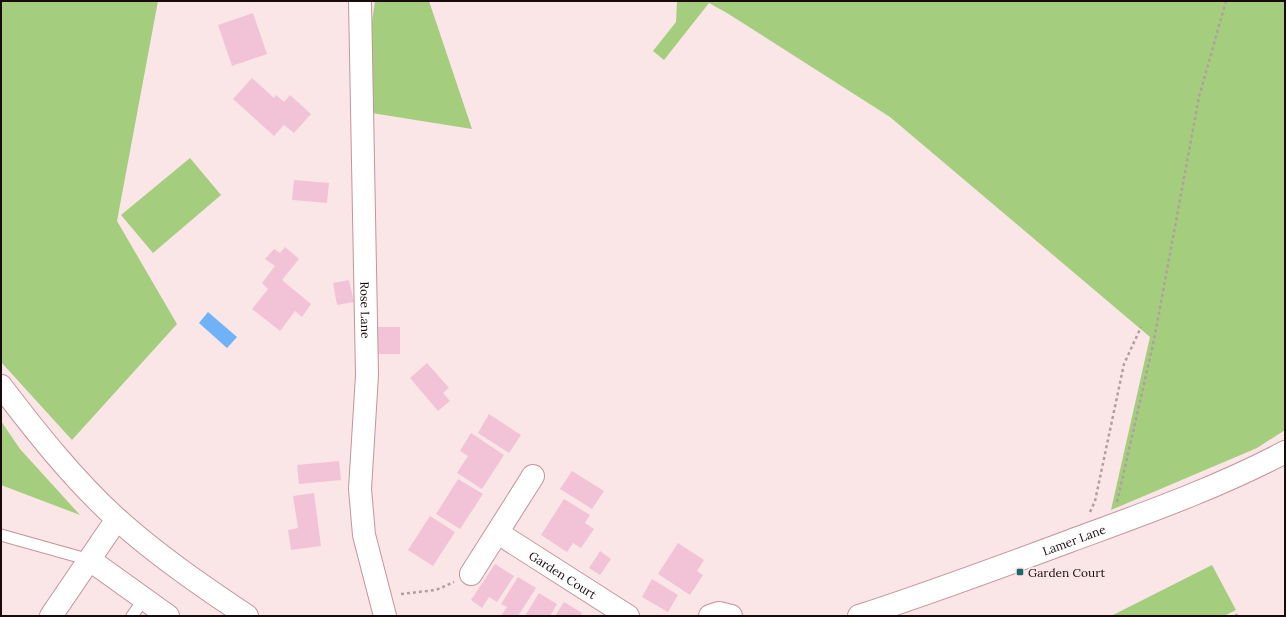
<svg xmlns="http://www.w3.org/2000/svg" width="1286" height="617" viewBox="0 0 1286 617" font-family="Lora,serif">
<rect width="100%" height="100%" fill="#fae5e7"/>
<path fill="#a4ce7d" d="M1,1H158L117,221L177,324L72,440L1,362Z
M375,1H429L472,129L359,111Z
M677,1H1285V430L1257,448L1111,510L1150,337L890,117L727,13L709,3L664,60L653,51L676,22Z
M190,158L221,195L153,253L121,215Z
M1,421L20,449L80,515L1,485Z
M1212,565L1236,610L1224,616H1111Z"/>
<path fill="#6fb2f8" d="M208,312L237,337L227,348L199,323Z"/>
<path fill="#f2c3d7" d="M253,13L267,54L232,66L218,25Z
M252,78L274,98L276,95L284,102L290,95L311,114L294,133L284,125L274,136L233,99Z
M294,180L329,183L327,203L292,200Z
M285,247L299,259L282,280L311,304L302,317L295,311L280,331L252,309L268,289L262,283L275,266L265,259L274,249L280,253Z
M349,280L354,302L337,305L333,283Z
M378,327H400V354H378Z
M427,363L449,388L443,393L450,401L438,411L410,378Z
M489,414L521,435L509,453L478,433Z
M471,433L504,455L482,489L457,473L468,456L460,451Z
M339,461L341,480L299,484L297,465Z
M572,471L604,491L592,509L560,489Z
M458,479L483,494L460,529L436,514Z
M314,493L321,546L291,550L288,530L298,528L293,496Z
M564,499L590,515L585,523L594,529L581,548L573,543L567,552L541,535Z
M430,516L455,532L433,566L408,550Z
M678,543L704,560L697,571L703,575L690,595L658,574Z
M600,551L611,559L600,575L589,568Z
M495,564L514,576L497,602L489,597L482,608L471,600Z
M518,577L536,588L518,616H501L507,607L501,604Z
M652,579L678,595L668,612L642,597Z
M539,593L557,604L550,616H525Z
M564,602L582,613L580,616H555Z"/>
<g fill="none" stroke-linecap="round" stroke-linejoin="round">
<g stroke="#c5949a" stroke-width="13">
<path id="lane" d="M1,535L90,560
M132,616L144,599"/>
</g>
<g stroke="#c5949a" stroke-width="24">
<g id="street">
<path id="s1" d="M360,1L367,375L360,489L364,535L385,616"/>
<path id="s2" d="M498,533L628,616"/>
<path d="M90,560L168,616"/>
<path d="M471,574L533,476"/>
<path d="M51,616L117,519"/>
<path d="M710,616L719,613L731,616"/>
</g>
</g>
<g stroke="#c5949a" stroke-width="24">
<g id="secondary">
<path d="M1,386C36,432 74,480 117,519C157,555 202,586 247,616"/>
<path id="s3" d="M859,616C930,593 1000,567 1070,541C1143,514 1217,488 1285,452"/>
</g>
</g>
<path stroke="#b29ea0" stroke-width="2.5" stroke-dasharray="3 3" stroke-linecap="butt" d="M1117,502L1154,340L1199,97L1226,1
M1090,512L1095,501L1124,364L1141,327
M401,594L436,590L454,582
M1235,616L1239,614"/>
<use href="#lane" stroke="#fff" stroke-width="11"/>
<use href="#street" stroke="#fff" stroke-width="22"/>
<use href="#secondary" stroke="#fff" stroke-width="22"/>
</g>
<rect fill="#1d6966" stroke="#fae5e7" stroke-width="1.5" x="1016" y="568" width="8" height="8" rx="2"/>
<g text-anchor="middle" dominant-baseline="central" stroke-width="4" stroke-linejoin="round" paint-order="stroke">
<g font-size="12" fill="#1b0a0c" stroke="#fae5e7">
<text stroke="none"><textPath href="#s1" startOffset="309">Rose Lane</textPath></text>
<text stroke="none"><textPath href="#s3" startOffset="228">Lamer Lane</textPath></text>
<text stroke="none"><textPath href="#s2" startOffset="77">Garden Court</textPath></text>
</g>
<g font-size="12" fill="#1b0a0c" stroke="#fae5e7" text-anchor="start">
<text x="1028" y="572">Garden Court</text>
</g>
</g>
<rect width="1286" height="617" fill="none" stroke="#1b0a0c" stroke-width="4"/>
</svg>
